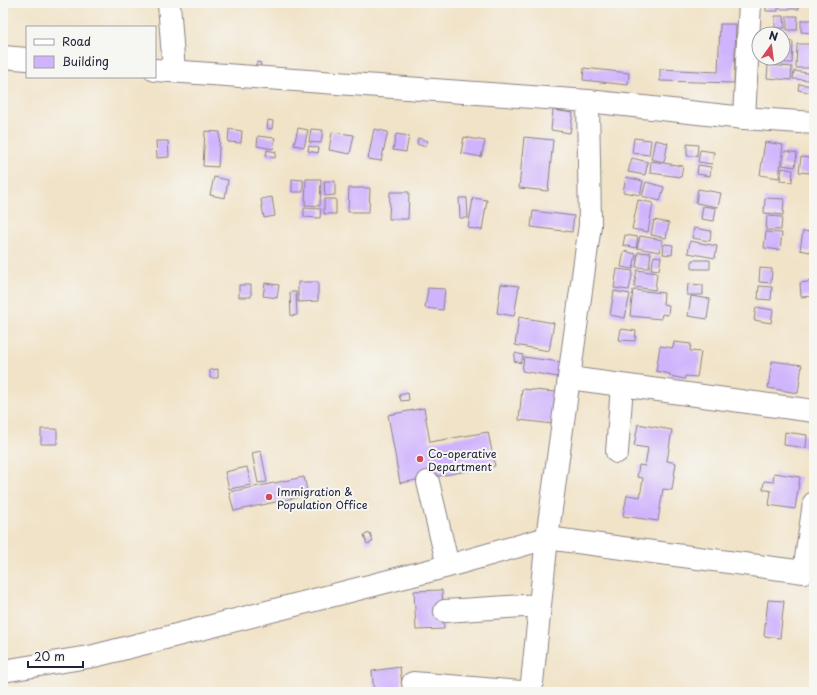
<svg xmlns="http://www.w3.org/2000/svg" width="817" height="695" viewBox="0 0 817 695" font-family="'Playpen Sans',sans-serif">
<rect width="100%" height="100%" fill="#f6f6f2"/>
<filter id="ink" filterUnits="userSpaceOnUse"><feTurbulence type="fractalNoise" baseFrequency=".025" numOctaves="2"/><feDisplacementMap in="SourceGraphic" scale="8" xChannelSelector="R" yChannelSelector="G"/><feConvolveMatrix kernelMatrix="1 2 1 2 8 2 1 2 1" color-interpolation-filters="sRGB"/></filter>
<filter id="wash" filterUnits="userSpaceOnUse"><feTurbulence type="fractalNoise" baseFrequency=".012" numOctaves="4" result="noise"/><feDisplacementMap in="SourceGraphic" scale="16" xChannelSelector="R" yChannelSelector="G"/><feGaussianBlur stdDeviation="0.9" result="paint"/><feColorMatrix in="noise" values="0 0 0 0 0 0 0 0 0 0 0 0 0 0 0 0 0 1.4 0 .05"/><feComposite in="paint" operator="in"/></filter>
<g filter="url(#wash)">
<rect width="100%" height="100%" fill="#f1e3c8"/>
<g id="blocks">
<path fill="#cfb3fd" d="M766,3H778V11H766Z
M780,3H799V9H780Z
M775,16H784L785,28H775Z
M787,16H798L797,30H787Z
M801,20H812V33L801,32Z
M720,24H736L734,83L660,81V69L718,72Z
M783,41L793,42L792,63L765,62V58H783Z
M797,44H814V68H796Z
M257,62L261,63L260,67L255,66Z
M768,65L792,67L791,80L767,78Z
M584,68L629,73L628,85L583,80Z
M794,71L808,73V80L793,79Z
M799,84L814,86L813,93L798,90Z
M553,110L573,113L570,133L551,130Z
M268,120L273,121L272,129L267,128Z
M298,128L308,130L304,147L294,145Z
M229,129L242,131L241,143L228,142Z
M311,129L323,130L321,143L309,142Z
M374,129L388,132L381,161L368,159Z
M205,131L220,132L218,167L203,166Z
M332,132L354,135L350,154L329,150Z
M396,134L409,136L406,152L393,150Z
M258,136L275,138L273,149L257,146Z
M464,137L485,141L481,157L461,153Z
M524,137L553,140L548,191L519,188Z
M418,138L428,141L425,147L417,144Z
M634,138L651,140L649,155L632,153Z
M655,140L668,143L664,162L651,159Z
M156,141H168L169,157L157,158Z
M765,142L783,145L779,178L760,175Z
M687,144L698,145L697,156H687Z
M309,146L319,148L318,153L308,151Z
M267,150L276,152L275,158L266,156Z
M700,150L714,152L712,164L698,162Z
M785,151L797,153L795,167L782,165Z
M801,157L812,158L810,173L799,172Z
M632,158L648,162L645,175L628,172Z
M651,161L683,166L681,177L650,173Z
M813,164H814V175H812Z
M698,165L711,167L710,176L697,174Z
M782,168L793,170L792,182L780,181Z
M214,177L228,180L225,198L210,195Z
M626,177L643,181L640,195L623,192Z
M292,179L303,180V192H292Z
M306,179H321L320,206L305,205Z
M324,181H335V195L325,196Z
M646,182L664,187L660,201L642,196Z
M349,188H370L369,212H348Z
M698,189L721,193L718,207L696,203Z
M390,192H409L408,219H389Z
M272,197L275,216L264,218L261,199Z
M459,198H467L468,218H460Z
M473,198L487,200L482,230L468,228Z
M765,198L784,199L783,215L764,213Z
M324,199H336V214H324Z
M638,200L653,203L648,232L632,229Z
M703,206L716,208L714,221L701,219Z
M304,208L321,209L320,218L304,217Z
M533,211L574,216L572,232L531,227Z
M767,216L782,217L781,230H766Z
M654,220L669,223L666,238L651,235Z
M694,228L711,231L710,241L692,238Z
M803,231L813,232L810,252L800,250Z
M766,232L782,233L780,250L764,248Z
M625,235L638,237L636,248L623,245Z
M640,236L663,240L660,252L637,248Z
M690,241L717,246L715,258L688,253Z
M664,244L673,245L672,255L663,254Z
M624,251L636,254L633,269L621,267Z
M638,252L651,253L649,268L636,267Z
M654,256L661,257L659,270L651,269Z
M692,260H710V269H692Z
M760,268L772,269L771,283L759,282Z
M617,269L633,271L629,290L614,288Z
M637,270L657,273L655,290L634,287Z
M814,281V296L801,297L800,283Z
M298,282H318V301L298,302Z
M265,283L279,285L277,298L263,296Z
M501,284L519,286L514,316L497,313Z
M688,284L703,285V295H687Z
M239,285H251V297H239Z
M759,286L772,287L771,300L758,299Z
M428,288L445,289L443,310L425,308Z
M633,290L664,293L663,304L669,305L668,315L662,314L661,319L630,316Z
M614,291L630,294L625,318L610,315Z
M290,292H296L297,315L291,316Z
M691,296L710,299L707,319L688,316Z
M756,307L773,310L771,323L754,320Z
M519,317L554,323L549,351L515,345Z
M621,329L636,331L635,341L619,340Z
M674,342L691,344L690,351L701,352L697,377L685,376V379L670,376V374L656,371L660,346L673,348Z
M515,353L523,355L521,363L514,361Z
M524,357L560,362L558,377L522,371Z
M772,361L802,365L798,393L768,388Z
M218,369V378H210V370Z
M522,389L556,392L553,424L519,420Z
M408,393L409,400L401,401L399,395Z
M424,408L430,442L488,432L495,466L400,483L388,415Z
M638,424L672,430L667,461L676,463L672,490L663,489L658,521L623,516L627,495L640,497L643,478L637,477L639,465L645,466L648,448L634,446Z
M41,429H57V444H41Z
M785,432L807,435L806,448L784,445Z
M261,451L267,482L258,483L252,453Z
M247,467L251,485L229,489L225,472Z
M774,473L800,477L795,509L769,505L771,491L763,489L764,481L773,482Z
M304,477L308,495L234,511L229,492Z
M370,533L373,542L367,544L364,535Z
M442,590L444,629L416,630L414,591Z
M768,600L784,601L780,638L764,636Z
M400,667L403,692H374L372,671Z"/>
</g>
</g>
<g filter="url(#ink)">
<use href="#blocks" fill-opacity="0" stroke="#8a8282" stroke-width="1"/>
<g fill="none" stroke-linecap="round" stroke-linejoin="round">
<g stroke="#8a8282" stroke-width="24">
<path id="minor" d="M169,3L174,71
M3,57L27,59
M155,70L588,101L744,118L814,123
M744,118L750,3
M569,378L814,411
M617,452L622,386
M428,482L448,566
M445,611L540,605
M3,671L94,656L448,566L547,538L804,572L814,503
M413,683L521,692
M531,692L547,538L590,225L588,101"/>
</g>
<use href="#minor" stroke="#fff" stroke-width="22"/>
</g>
</g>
<g fill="#d1495b" stroke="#f6f6f2" stroke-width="1.5">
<circle cx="420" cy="459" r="4"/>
<circle cx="269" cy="497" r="4"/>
</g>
<g text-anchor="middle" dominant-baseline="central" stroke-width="4" stroke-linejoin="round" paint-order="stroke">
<g font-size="11" fill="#22223b" stroke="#f6f6f2" text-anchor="start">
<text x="428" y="453">Co-operative<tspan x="428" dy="13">Department</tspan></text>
<text x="277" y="491">Immigration &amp;<tspan x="277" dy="13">Population Office</tspan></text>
</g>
</g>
<rect width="817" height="695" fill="none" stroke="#f6f6f2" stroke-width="16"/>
<rect x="26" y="26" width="130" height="52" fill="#f6f6f2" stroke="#a1a1a9"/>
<rect x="34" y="39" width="20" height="6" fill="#ffffff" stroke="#a1a1a9"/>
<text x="62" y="46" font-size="12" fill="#22223b">Road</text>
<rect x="34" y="56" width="20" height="12" fill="#cfb3fd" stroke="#a1a1a9"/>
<text x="62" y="66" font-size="12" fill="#22223b">Building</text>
<g transform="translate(771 46) rotate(14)"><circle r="19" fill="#f6f6f2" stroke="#a1a1a9"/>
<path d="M0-3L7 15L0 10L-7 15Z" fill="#d1495b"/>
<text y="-6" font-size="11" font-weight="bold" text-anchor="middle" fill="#22223b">N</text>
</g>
<path d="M28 661v6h55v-6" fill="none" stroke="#22223b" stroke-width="2"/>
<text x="34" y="661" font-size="12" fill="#22223b" stroke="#f6f6f2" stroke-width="3" paint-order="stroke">20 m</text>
</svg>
